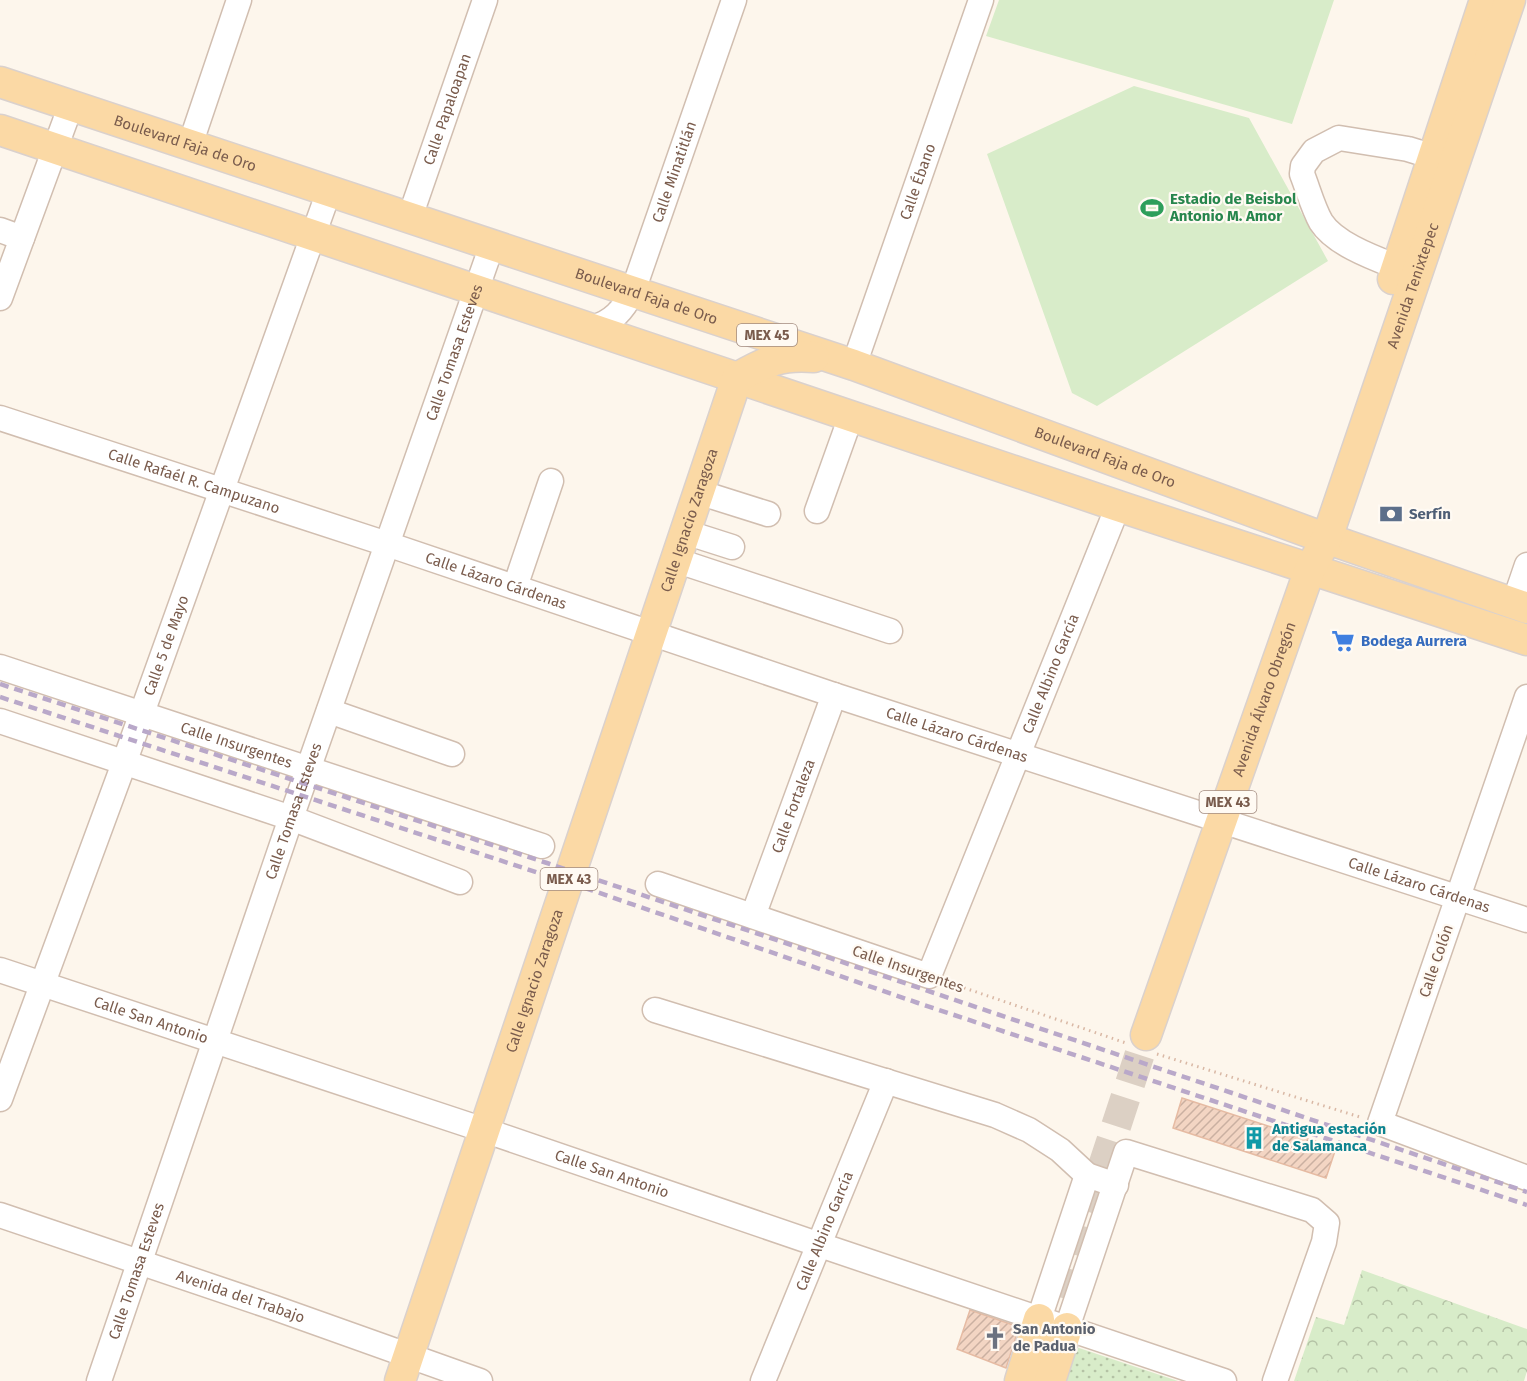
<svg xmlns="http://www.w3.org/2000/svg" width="1527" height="1381" viewBox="0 0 1527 1381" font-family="'Fira Sans',sans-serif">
<defs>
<pattern id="park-crowns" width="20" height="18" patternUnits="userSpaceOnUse" patternTransform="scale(1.5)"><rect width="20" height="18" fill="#d8ecc9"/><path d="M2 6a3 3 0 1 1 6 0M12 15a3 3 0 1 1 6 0" fill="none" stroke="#b4c2a5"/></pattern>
<pattern id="garden-dots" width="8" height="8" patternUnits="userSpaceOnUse" patternTransform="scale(1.5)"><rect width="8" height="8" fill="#d8ecc9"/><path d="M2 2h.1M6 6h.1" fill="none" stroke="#b4c2a5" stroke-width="1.8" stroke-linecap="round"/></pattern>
<pattern id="building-hatch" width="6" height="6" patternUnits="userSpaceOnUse" patternTransform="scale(1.5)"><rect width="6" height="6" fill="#f3d5c3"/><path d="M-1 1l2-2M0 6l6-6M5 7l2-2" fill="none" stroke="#cab0a1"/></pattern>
</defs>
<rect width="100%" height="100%" fill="#fdf6ec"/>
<path fill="url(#park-crowns)" d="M1362,1270L1527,1329V1371L1524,1381H1294L1316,1317L1344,1325Z"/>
<path fill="url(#garden-dots)" d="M1067,1344L1178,1381H1055Z"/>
<path fill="#d8ecc9" d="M999,0H1334L1292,124L986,36Z
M1134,86L1249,118L1328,261L1097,406L1072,393L987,154Z"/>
<path fill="url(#building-hatch)" stroke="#e6bba3" stroke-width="1.5" d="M1182,1098L1336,1148L1326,1178L1173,1128Z
M970,1310L1019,1327L1006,1368L957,1349Z"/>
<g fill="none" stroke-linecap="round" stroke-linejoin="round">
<path stroke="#dcd0c4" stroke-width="30" stroke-dasharray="30 15" stroke-linecap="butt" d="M1046,1340L1146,1035"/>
<g stroke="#d1beb0" stroke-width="27">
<g id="minor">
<path d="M190,145L239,0"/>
<path id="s1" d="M410,217L485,0"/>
<path d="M0,230L22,238"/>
<path d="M1397,267C1374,258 1335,244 1321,222C1313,208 1308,189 1302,174L1303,166L1314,151L1339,138L1408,149L1434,157"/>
<path d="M0,298L71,105"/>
<path id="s2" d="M592,328C613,322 623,310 633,291L734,0"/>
<path id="s3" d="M854,365L981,0"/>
<path id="s4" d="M0,418L387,544L834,695L1527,920"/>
<path d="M698,492L768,514"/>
<path d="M817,511L846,430L849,415"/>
<path d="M685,532L732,547"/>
<path d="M675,560L890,631"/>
<path d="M515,587L551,481"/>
<path d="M1514,603L1527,565"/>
<path id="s5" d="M0,667L542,846"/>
<path d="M1527,697L1380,1123L1527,1178"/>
<path d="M329,711L452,754"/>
<path d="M0,721L291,818L460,882"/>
<path id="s6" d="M658,884L929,976L1118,506"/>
<path id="s7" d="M753,916L834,695"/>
<path id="s8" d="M0,970L484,1130L820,1245L1224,1381"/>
<path d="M655,1010L995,1115L1029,1130L1060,1150L1087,1175L1116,1185"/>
<path id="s9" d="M0,1099L123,766L329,191"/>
<path id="s10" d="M0,1215L275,1308L480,1381"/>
<path d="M1039,1319L1087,1175"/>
<path d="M1067,1328L1126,1152L1312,1210L1327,1223L1324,1242L1275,1381"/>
<path id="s11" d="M99,1381L291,818L492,245"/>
<path id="s12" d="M763,1381L886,1081"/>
</g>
</g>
<g stroke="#dad1cd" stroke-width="33">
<g id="major">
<path id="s13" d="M0,82L854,365L1311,533L1527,608"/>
<path d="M0,130L1118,506L1527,640"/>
<path d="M1393,279L1485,0"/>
<path id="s14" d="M1146,1035L1310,569L1327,538L1510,0"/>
<path id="s15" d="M400,1381L737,378C765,362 781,354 814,357"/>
<path d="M1020,1381L1039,1319"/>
<path d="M1050,1381L1067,1328"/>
</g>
</g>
<path stroke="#d9b8a5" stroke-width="3" stroke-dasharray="1.5 4.5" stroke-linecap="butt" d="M947,982L1126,1043
M1157,1054L1363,1118"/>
<use href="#minor" stroke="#fff" stroke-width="24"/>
<use href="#major" stroke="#fbd9a5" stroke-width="30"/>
<path stroke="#b9a8c9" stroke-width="4.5" stroke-dasharray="9 6" stroke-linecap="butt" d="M0,684L547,863L1527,1192
M0,697L591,890L918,1003L1527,1205"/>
</g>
<defs>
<g id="stadium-bare" transform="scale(1.8)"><path d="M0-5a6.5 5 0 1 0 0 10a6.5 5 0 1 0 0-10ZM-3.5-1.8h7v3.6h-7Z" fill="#2e9e5b" stroke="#fffaf3" stroke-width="2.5" paint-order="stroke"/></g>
<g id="bank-bare" transform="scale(1.8)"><path d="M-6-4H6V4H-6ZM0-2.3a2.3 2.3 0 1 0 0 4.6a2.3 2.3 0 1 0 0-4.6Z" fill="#5c6f8a" stroke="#fffaf3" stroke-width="2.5" paint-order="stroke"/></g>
<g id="supermarket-bare" transform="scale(1.8)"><path d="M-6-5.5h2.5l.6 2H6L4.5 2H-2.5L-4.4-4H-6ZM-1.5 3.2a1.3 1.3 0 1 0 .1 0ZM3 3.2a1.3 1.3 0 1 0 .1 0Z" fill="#3f7fe0" stroke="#fffaf3" stroke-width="2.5" paint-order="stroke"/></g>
<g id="building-bare" transform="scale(1.8)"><path d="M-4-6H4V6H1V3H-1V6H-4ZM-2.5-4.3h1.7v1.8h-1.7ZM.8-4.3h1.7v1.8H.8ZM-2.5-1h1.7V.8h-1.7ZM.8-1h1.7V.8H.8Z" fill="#0f9aa8" stroke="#fffaf3" stroke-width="2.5" paint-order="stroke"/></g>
<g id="church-bare" transform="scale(1.8)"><path d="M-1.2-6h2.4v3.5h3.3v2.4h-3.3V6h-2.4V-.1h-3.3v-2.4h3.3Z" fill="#6b7280" stroke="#fffaf3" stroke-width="2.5" paint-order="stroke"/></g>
</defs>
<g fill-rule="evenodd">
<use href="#stadium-bare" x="1152" y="208"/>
<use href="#bank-bare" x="1391" y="514"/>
<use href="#supermarket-bare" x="1343" y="641"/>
<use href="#building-bare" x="1254" y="1138"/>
<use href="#church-bare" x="995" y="1338"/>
</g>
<g text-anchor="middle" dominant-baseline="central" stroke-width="4.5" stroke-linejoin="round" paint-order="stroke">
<g fill="#fffaf3" stroke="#a28b7f" stroke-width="1.5">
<rect x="737" y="324" width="60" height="22" rx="4.5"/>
<rect x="1199.5" y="791" width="57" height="22" rx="4.5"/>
<rect x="540.5" y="868" width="57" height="22" rx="4.5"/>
</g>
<g font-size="14" font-weight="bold" fill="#7a5c4d">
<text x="767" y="335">MEX 45</text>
<text x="1228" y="802">MEX 43</text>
<text x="569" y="879">MEX 43</text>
</g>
<g font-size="15" fill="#7a5c4d" stroke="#fffaf3">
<text stroke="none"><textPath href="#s1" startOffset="114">Calle Papaloapan</textPath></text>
<text stroke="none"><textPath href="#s13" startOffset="195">Boulevard Faja de Oro</textPath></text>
<text stroke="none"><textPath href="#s2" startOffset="183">Calle Minatitlán</textPath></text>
<text stroke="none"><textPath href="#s3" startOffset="194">Calle Ébano</textPath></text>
<text stroke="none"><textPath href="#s14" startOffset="796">Avenida Tenixtepec</textPath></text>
<text stroke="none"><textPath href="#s13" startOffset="681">Boulevard Faja de Oro</textPath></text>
<text stroke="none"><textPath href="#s11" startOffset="1088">Calle Tomasa Esteves</textPath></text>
<text stroke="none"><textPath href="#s13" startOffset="1167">Boulevard Faja de Oro</textPath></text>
<text stroke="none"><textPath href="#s4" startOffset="204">Calle Rafaél R. Campuzano</textPath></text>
<text stroke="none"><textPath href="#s15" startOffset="908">Calle Ignacio Zaragoza</textPath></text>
<text stroke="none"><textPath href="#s4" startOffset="522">Calle Lázaro Cárdenas</textPath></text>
<text stroke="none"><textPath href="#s9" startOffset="483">Calle 5 de Mayo</textPath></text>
<text stroke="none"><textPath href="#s6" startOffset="612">Calle Albino García</textPath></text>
<text stroke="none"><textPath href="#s14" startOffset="356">Avenida Álvaro Obregón</textPath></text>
<text stroke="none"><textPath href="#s4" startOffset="1008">Calle Lázaro Cárdenas</textPath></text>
<text stroke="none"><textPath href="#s5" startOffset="249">Calle Insurgentes</textPath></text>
<text stroke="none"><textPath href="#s7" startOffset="117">Calle Fortaleza</textPath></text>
<text stroke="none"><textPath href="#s11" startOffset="602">Calle Tomasa Esteves</textPath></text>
<text stroke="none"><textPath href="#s4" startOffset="1494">Calle Lázaro Cárdenas</textPath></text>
<text transform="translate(1436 961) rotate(-71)">Calle Colón</text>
<text transform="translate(908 969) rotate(19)">Calle Insurgentes</text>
<text stroke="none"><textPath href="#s15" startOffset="422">Calle Ignacio Zaragoza</textPath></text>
<text stroke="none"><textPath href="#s8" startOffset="159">Calle San Antonio</textPath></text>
<text stroke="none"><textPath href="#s8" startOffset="645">Calle San Antonio</textPath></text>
<text stroke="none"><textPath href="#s12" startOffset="162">Calle Albino García</textPath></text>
<text stroke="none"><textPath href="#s11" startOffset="116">Calle Tomasa Esteves</textPath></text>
<text stroke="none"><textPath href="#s10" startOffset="254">Avenida del Trabajo</textPath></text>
</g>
<g font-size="15" font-weight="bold" fill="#27864d" stroke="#fffaf3" text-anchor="start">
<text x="1170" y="199">Estadio de Beisbol<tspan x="1170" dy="17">Antonio M. Amor</tspan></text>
</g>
<g font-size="15" font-weight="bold" fill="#4e5e75" stroke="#fffaf3" text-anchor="start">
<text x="1409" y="514">Serfín</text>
</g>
<g font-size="15" font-weight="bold" fill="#366cbe" stroke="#fffaf3" text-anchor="start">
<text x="1361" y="641">Bodega Aurrera</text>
</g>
<g font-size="15" font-weight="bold" fill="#0d838f" stroke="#fffaf3" text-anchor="start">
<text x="1272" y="1129">Antigua estación<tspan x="1272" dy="17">de Salamanca</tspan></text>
</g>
<g font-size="15" font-weight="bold" fill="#5b616d" stroke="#fffaf3" text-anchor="start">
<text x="1013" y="1329">San Antonio<tspan x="1013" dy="17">de Padua</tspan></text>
</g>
</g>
</svg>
